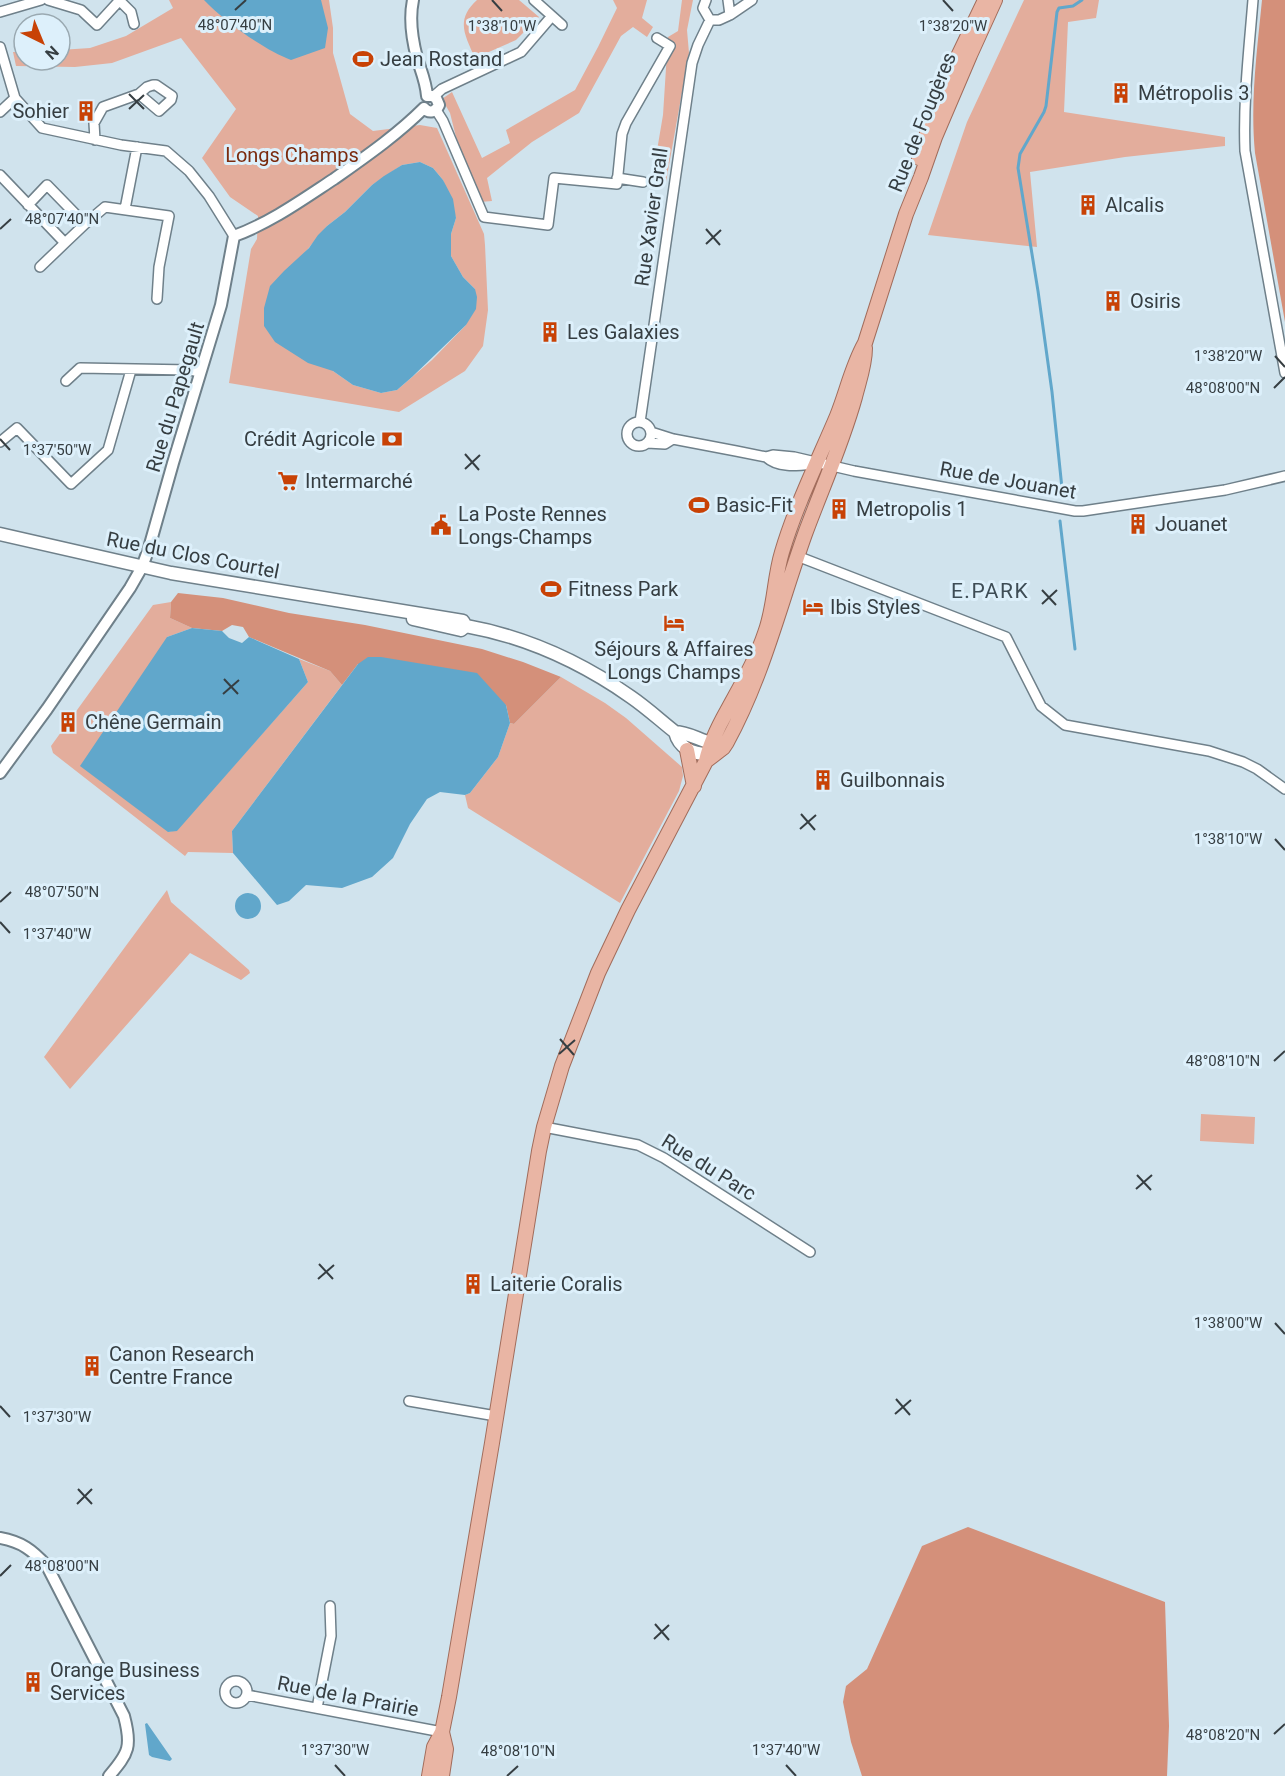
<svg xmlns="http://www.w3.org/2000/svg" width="1285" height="1776" viewBox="0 0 1285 1776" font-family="Roboto,sans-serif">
<rect width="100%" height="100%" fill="#d0e3ed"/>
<path fill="#e3ad9c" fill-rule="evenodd" d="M169,0H329L333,28V53L350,114L373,131L420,125L437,128L484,234L485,245L488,310L483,346L465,371L399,412L229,383L251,249L257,239L258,216L230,197L202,158L236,109L181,38L112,63L75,67L16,66L13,52H24V60H60V50L90,48L126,36L173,8ZM420,162L433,168L443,180L456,218L451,234V256L463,277L475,289L466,325L432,360L397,390L381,393L353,385L333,371L302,256L327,226L345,212L372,185L402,165Z
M477,0H519L539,17L516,40L475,58C465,35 455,20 477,0Z
M613,0H647L642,18L653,27L647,37L633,27L621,36L579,113L532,142L487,178L492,201L480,202L459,149L450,113L442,99L452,92L482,158L510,143L506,130L575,90L598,47L617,8Z
M682,0H693L687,30L689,53L666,182L652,180L663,115L668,37L678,31Z
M1024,0H1099L1096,18L1068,22L1064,112L1225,137V146L1125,157L1030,172L1037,247L928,235L967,122Z
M171,602L170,618L192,628L167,637L168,832L177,830L308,682L299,659L330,671L342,685L232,831L233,853L188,852L185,856L53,753L51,746L153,605Z
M561,677L605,703L626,718L682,767L683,776L679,791L620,903L468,808L465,795L470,793L498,757L510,723L514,724Z
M167,890L171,902L249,970L250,973L241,980L190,953L70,1089L44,1057Z
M1201,1114L1255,1117L1254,1144L1200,1141Z"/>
<path fill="#d4907a" d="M1262,0H1285V322L1255,153C1250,102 1257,51 1262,0Z
M178,593L223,598L289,613L365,625L482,649L523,662L561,677L514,724L510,723L506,705L358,664L342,685L330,671L249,637L243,627L232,625L222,631L192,628L170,618L171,602Z
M968,1527L1165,1602L1169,1726L1167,1776H862L851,1742L843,1702L846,1686L867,1669L922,1546Z"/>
<path fill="#61a7cb" d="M204,0H321L328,28L325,48L291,60C264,50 224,21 204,0Z
M420,162L433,168L443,180L453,199L456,218L451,234V256L463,277L475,289L477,297L476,309L466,325L412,377L397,390L381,393L353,385L333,371L308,363L275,342L264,326V308L270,286L284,271L309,248L318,235L327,226L345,212L372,185L384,176L402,165Z
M192,628L222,631L229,638L242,643L249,637L299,659L308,682L177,831L168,832L80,766L167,637Z
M368,657H381L477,673L506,705L510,723L498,757L470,793L465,795L440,792L427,799L410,824L393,858L372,877L342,888L306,885L289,901L277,905L233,853L232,831L358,664Z
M235 906a13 13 0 1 1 26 0a13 13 0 1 1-26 0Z
M147,1723L172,1759L170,1761L152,1757L149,1755L145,1724Z"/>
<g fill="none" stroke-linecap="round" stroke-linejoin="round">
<path stroke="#61a7cb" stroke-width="3" d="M1063,498L1052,392L1038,291L1018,168L1020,154L1044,112L1046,106L1057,12L1059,8L1073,6L1082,0
M1060,521L1075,649"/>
<g stroke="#6f808a" stroke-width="12">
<path id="minor" d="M48,0L81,10L97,25L120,0
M706,0L703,8L710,20H719L730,15L728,0
M1253,0C1249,50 1243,101 1245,151L1285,373
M120,1L131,12L134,24
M0,12L41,0
M730,15L752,0
M552,16L562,25
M0,47L15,98L42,128L121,145L166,151L189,171L209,196L234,236
M434,96L442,89L521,52L552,16L534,0
M436,110L443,121L484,217L548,225L554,178L617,184L622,134L626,123L670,46L657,38
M0,112L15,98
M95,140L94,123L103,107L139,94L147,87L153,85H156L172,96L171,100L159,111L139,94
M0,175L65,243L85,224L47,185L28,205
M617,178L643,182
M125,209L137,147
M85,224L105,207L169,216L159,267L157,299
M40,267L65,243
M66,381L80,368L190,370L200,372
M627 434a12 12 0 1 1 24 0a12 12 0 1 1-24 0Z
M640,422L692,63L698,45L710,20
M651,432L673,439L736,451L766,457L773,455L794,457L854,471L1075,511H1083L1225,490L1285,476
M0,442L17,428L71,484L108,450L131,370
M647,443L665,444L673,439
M766,457C778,468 796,466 812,464
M797,556L1006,637L1041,706L1065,725L1209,751L1243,762L1257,769L1285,789
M544,1127L638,1145L664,1158L810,1252
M409,1401L496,1416
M225 1692a11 11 0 1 1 22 0a11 11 0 1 1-22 0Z
M247,1695L442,1732
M317,1708L331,1636L330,1606"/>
</g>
<g stroke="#6f808a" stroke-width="14">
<path id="tertiary" d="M413,0C409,19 412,39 417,58C421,71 426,82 427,96
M424,108C429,114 436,112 439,105L436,98L432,96H427
M0,773L47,709L130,588L142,567L149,548L173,463L221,305L234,236C270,223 302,200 334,179C365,157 397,135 424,108
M0,1538C22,1542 32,1550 47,1566L124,1716C132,1746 129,1753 109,1776"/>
</g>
<g stroke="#6f808a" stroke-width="15">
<path id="secondary" d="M0,534L171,573L463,621L466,626C527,637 581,662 631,697C647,708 661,721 675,732C679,748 692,754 708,754
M413,619L461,630L466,626
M675,732C687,732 699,740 711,743"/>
</g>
<g stroke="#a16c5b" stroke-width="16">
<path id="primary" d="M919,158L940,94L985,0
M687,750L694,786
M706,761L723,748L727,742C763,676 780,604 805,534C822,488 842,444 855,397C859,381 865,365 865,348
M429,1776L434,1747L442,1732L449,1697L492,1443L539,1151L544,1127L562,1066L598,973L628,910L706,761C710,743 718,727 727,711C741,685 756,660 765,633C775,606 774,578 782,552C796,505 818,461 837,416C847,391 852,366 865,343L906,214L921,177L935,137L970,55L995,0
M442,1776L446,1749L442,1732"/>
</g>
<use href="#minor" stroke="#fff" stroke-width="9"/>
<use href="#tertiary" stroke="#fff" stroke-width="10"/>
<use href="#secondary" stroke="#fff" stroke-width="12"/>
<use href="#primary" stroke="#e9b5a4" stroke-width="14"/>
</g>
<path fill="none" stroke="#363e42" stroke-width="2" d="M492,0L502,11M943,0L953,11M235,10L246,0M129,94L144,109M129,109L144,95M0,229L11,219M706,229L720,245M706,244L721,230M1275,356L1285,367M1274,388L1285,377M0,439L10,450M465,454L479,470M465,469L480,455M1042,590L1056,605M1042,604L1057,590M224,679L238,694M223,694L239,680M801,814L815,830M800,829L816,815M1275,839L1285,850M0,902L11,892M0,922L10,933M560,1039L574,1055M559,1054L575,1040M1274,1061L1285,1051M1137,1175L1151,1190M1136,1189L1152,1175M319,1264L333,1279M318,1279L334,1265M1275,1323L1285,1334M896,1399L910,1415M0,1406L10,1417M895,1414L911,1400M78,1489L92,1504M77,1504L92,1489M0,1576L11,1565M655,1624L669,1640M654,1639L669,1625M1274,1734L1285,1724M335,1765L345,1776M786,1765L796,1776M507,1776L518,1766"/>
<defs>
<g id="stadium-bare" transform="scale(1.62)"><path d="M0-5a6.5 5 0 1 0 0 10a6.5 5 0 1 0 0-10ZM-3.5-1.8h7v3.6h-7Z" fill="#c84206" stroke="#ddf0fb" stroke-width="2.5" paint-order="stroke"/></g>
<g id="building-bare" transform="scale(1.62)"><path d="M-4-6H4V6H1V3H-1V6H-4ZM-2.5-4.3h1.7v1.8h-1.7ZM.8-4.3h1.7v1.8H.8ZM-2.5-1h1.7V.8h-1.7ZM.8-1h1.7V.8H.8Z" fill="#c84206" stroke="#ddf0fb" stroke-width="2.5" paint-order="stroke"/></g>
<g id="bank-bare" transform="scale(1.62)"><path d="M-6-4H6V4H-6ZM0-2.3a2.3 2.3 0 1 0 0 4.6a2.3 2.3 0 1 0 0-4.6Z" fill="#c84206" stroke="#ddf0fb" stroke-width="2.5" paint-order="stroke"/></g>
<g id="supermarket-bare" transform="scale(1.62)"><path d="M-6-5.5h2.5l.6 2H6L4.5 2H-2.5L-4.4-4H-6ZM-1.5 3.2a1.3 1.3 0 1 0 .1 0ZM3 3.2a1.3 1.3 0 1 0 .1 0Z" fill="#c84206" stroke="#ddf0fb" stroke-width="2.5" paint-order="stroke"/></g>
<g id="civic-bare" transform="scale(1.62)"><path d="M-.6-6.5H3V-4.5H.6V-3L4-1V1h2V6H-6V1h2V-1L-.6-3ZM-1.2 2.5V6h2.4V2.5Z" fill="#c84206" stroke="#ddf0fb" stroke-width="2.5" paint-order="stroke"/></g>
<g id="hotel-bare" transform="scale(1.62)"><path d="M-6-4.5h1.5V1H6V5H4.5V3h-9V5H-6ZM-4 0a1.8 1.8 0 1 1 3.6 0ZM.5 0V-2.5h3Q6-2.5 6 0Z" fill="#c84206" stroke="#ddf0fb" stroke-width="2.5" paint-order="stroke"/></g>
</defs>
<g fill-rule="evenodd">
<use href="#stadium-bare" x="363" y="59"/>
<use href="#building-bare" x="1121" y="93"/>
<use href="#building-bare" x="86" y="111"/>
<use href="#building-bare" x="1088" y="205"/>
<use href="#building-bare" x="1113" y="301"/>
<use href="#building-bare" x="550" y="332"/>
<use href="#bank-bare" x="392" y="439"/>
<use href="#supermarket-bare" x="288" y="481"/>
<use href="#stadium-bare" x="699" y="505"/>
<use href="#building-bare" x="839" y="509"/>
<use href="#building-bare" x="1138" y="524"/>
<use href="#civic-bare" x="441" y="525"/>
<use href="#stadium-bare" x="551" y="589"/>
<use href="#hotel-bare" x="813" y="607"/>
<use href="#hotel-bare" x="674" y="623"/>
<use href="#building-bare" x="68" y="722"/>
<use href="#building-bare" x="823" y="780"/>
<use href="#building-bare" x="473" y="1284"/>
<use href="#building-bare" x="92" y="1366"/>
<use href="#building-bare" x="33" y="1682"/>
</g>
<g text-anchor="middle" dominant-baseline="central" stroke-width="6" stroke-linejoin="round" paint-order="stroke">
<g font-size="20" fill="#363e42" stroke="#ddf0fb" text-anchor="start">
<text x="380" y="59">Jean Rostand</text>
<text x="1138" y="93">Métropolis 3</text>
<text x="69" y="111" text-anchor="end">Sohier</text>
<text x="1105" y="205">Alcalis</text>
<text x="1130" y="301">Osiris</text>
<text x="567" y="332">Les Galaxies</text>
<text x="375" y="439" text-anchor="end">Crédit Agricole</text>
<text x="305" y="481">Intermarché</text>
<text x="716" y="505">Basic-Fit</text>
<text x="856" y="509">Metropolis 1</text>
<text x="458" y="514">La Poste Rennes<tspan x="458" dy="23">Longs-Champs</tspan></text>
<text x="1155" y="524">Jouanet</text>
<text x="568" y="589">Fitness Park</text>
<text x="830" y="607">Ibis Styles</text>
<text x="674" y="649" text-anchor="middle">Séjours &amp; Affaires<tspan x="674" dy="23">Longs Champs</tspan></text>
<text x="85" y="722">Chêne Germain</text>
<text x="840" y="780">Guilbonnais</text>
<text x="490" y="1284">Laiterie Coralis</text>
<text x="109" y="1354">Canon Research<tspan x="109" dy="23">Centre France</tspan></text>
<text x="50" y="1670">Orange Business<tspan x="50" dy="23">Services</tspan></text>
</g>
<g font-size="20" fill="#363e42" stroke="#ddf0fb">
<text transform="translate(922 122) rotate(-68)">Rue de Fougères</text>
<text transform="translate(651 217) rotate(-82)">Rue Xavier Grall</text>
<text transform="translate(175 397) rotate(-73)">Rue du Papegault</text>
<text transform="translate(1008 480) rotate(10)">Rue de Jouanet</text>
<text transform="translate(193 555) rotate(11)">Rue du Clos Courtel</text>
<text transform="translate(709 1167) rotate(32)">Rue du Parc</text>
<text transform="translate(348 1696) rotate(11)">Rue de la Prairie</text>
</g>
<g font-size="20" fill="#7b2b0e" stroke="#ddf0fb">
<text x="292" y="155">Longs Champs</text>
</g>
<g font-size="21" letter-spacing="1.5" fill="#3e4d56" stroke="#ddf0fb">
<text x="990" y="591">E.PARK</text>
</g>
</g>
<g font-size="15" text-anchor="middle" fill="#363e42" stroke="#ddf0fb" stroke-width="6" stroke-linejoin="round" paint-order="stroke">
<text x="235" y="30">48°07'40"N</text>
<text x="502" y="31">1°38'10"W</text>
<text x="953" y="31">1°38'20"W</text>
<text x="62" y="224">48°07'40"N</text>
<text x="1228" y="361">1°38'20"W</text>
<text x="1223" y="393">48°08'00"N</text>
<text x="57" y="455">1°37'50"W</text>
<text x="1228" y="844">1°38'10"W</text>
<text x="62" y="897">48°07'50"N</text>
<text x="57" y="939">1°37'40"W</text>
<text x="1223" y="1066">48°08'10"N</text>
<text x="1228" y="1328">1°38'00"W</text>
<text x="57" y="1422">1°37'30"W</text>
<text x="62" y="1571">48°08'00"N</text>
<text x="1223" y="1740">48°08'20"N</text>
<text x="335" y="1755">1°37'30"W</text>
<text x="786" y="1755">1°37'40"W</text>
<text x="518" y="1756">48°08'10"N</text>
</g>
<g transform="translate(42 42) rotate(137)"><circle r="28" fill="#ddf0fb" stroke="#9aa9b1" stroke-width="1.5"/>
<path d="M0-4.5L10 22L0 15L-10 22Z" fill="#c84206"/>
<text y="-9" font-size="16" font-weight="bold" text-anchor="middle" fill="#363e42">N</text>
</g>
</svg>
